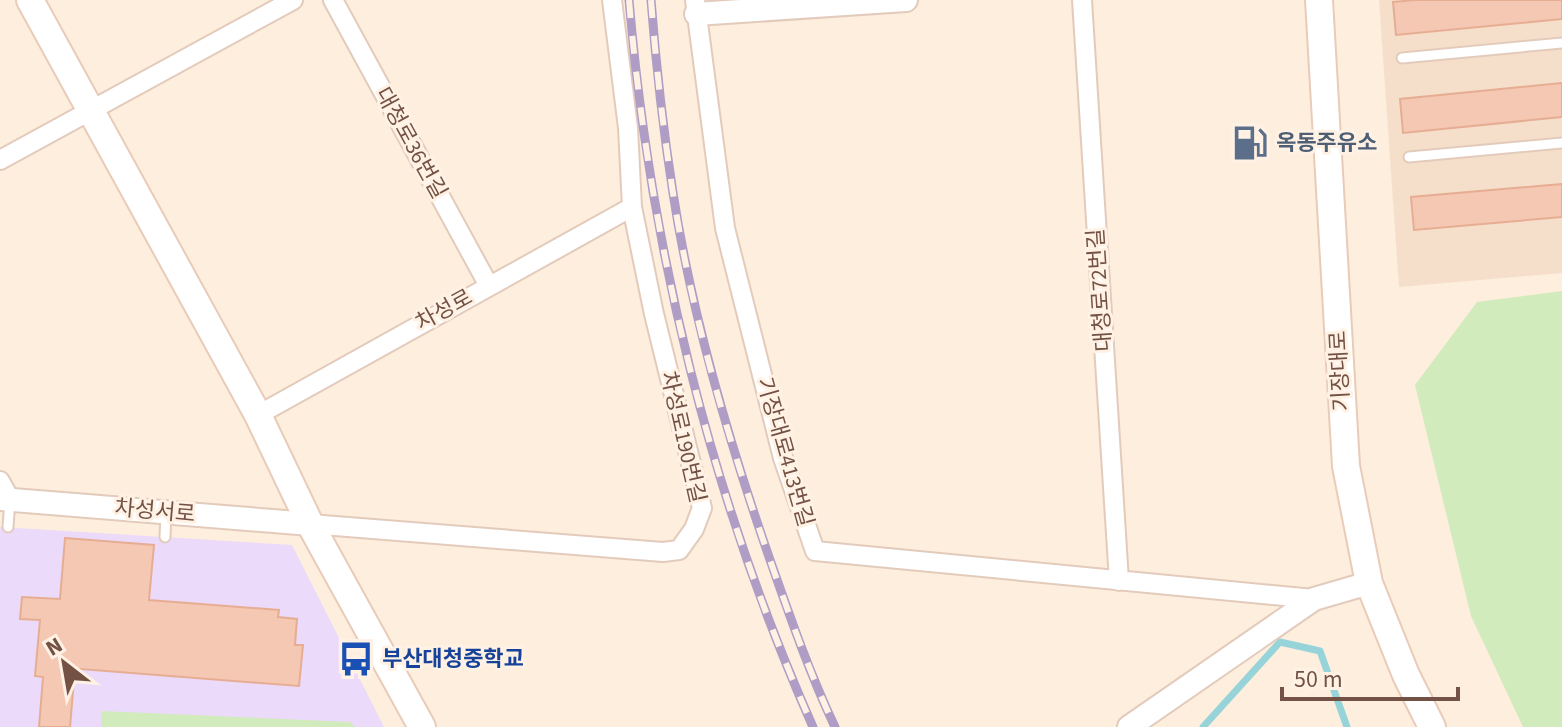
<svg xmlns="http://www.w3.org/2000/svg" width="1562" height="727" viewBox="0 0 1562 727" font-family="'Source Sans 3','Noto Sans KR',sans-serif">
<rect width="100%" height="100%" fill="#fdeedd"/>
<path fill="#f5dfcb" d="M1379,0H1562V273L1399,287Z"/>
<path fill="#ebdaf9" d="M0,527L292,545L384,727H0Z"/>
<path fill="#d2ebbc" d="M1562,291V727H1523L1471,616L1415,385L1477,302Z
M102,711L350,722L355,727H101Z"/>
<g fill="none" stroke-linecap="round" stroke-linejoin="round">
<path stroke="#97d4d9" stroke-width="7" d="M1203,727L1280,642L1320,651L1347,727"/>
</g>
<path fill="#f4c8b3" stroke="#e7ad93" stroke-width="2" d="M1415,0H1562V19L1396,35L1393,2Z
M1562,83V117L1403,133L1400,99Z
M1562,184V217L1414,230L1411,197Z
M65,538L154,545L149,600L279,610L278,617L297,619L295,645H303L299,686L68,668L67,680H74L70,727H39L43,677L35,676L40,620L20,619L22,597L60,599Z"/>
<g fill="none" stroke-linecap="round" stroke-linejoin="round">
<g stroke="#e3cbbc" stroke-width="13">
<path id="service" d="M1402,58L1562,43
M1409,157L1562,143
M8,527L10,499
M165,537L166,512"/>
</g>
<g stroke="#e3cbbc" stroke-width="22">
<path id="minor" d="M333,0L489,286
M695,0L725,228L783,458L815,551L1314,599
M1082,0L1119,581
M0,160L293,0
M258,415L632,207
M0,481L10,499
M310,524L663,552L679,550L694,529L702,508L654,314L632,207L628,128L612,0"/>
</g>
<g stroke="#e3cbbc" stroke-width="26">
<path id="tertiary" d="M696,14L906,0
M0,499L310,524
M1129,727L1314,599L1369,583"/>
</g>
<g stroke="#e9cbb9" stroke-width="30">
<path id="secondary" d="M30,0L258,415L310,524L422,727
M1319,0L1346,466L1369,583L1406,675L1432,727"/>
</g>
<use href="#service" stroke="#fff" stroke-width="9"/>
<use href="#minor" stroke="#fff" stroke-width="18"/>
<use href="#tertiary" stroke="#fff" stroke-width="22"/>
<use href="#secondary" stroke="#fff" stroke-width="26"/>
<g stroke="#b09dc5" stroke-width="9">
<path id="rail" d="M629,0C650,250 711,497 813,727
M651,0C656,65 663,129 673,193C692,317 728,439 769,557C789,614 809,672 835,727"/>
</g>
<use href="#rail" stroke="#fff2e4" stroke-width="6" stroke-dasharray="18" stroke-linecap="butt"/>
</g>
<defs>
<g id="fuel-bare" transform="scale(2.76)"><path d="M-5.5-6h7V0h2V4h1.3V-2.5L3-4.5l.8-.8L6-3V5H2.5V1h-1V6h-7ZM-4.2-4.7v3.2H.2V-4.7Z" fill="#5c6f8a" stroke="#fff2e4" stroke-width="2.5" paint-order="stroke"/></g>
<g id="bus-bare" transform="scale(2.76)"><path d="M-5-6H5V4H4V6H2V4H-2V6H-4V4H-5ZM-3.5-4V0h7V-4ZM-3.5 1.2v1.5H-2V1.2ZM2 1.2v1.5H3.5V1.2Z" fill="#1a4fb4" stroke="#fff2e4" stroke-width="2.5" paint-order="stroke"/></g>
</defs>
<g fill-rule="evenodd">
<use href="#fuel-bare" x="1250" y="143"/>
<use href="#bus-bare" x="356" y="659"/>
</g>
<g text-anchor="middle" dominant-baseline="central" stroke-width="6" stroke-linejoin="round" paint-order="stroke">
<g font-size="22" fill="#735245" stroke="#fff2e4">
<text transform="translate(411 143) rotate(61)">대청로36번길</text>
<text transform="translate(1100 290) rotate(-94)">대청로72번길</text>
<text transform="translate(444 310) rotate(-29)">차성로</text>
<text transform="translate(1340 371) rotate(-93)">기장대로</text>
<text transform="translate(683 437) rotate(77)">차성로190번길</text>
<text transform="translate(785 452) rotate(74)">기장대로413번길</text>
<text transform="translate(155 511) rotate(5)">차성서로</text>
</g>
<g font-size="22" font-weight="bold" fill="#4e5e75" stroke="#fff2e4" text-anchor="start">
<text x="1276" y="143">옥동주유소</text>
</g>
<g font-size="22" font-weight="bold" fill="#164399" stroke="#fff2e4" text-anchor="start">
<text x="382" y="659">부산대청중학교</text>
</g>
</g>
<g transform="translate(64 663) rotate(329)" stroke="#fff2e4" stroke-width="6" paint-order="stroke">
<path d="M0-6L14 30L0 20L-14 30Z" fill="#735245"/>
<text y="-12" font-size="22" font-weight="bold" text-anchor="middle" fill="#735245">N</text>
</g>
<path d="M1282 687v12h176v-12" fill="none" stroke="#735245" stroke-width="4"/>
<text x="1294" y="687" font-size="24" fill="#735245" stroke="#fff2e4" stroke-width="6" paint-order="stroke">50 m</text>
</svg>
